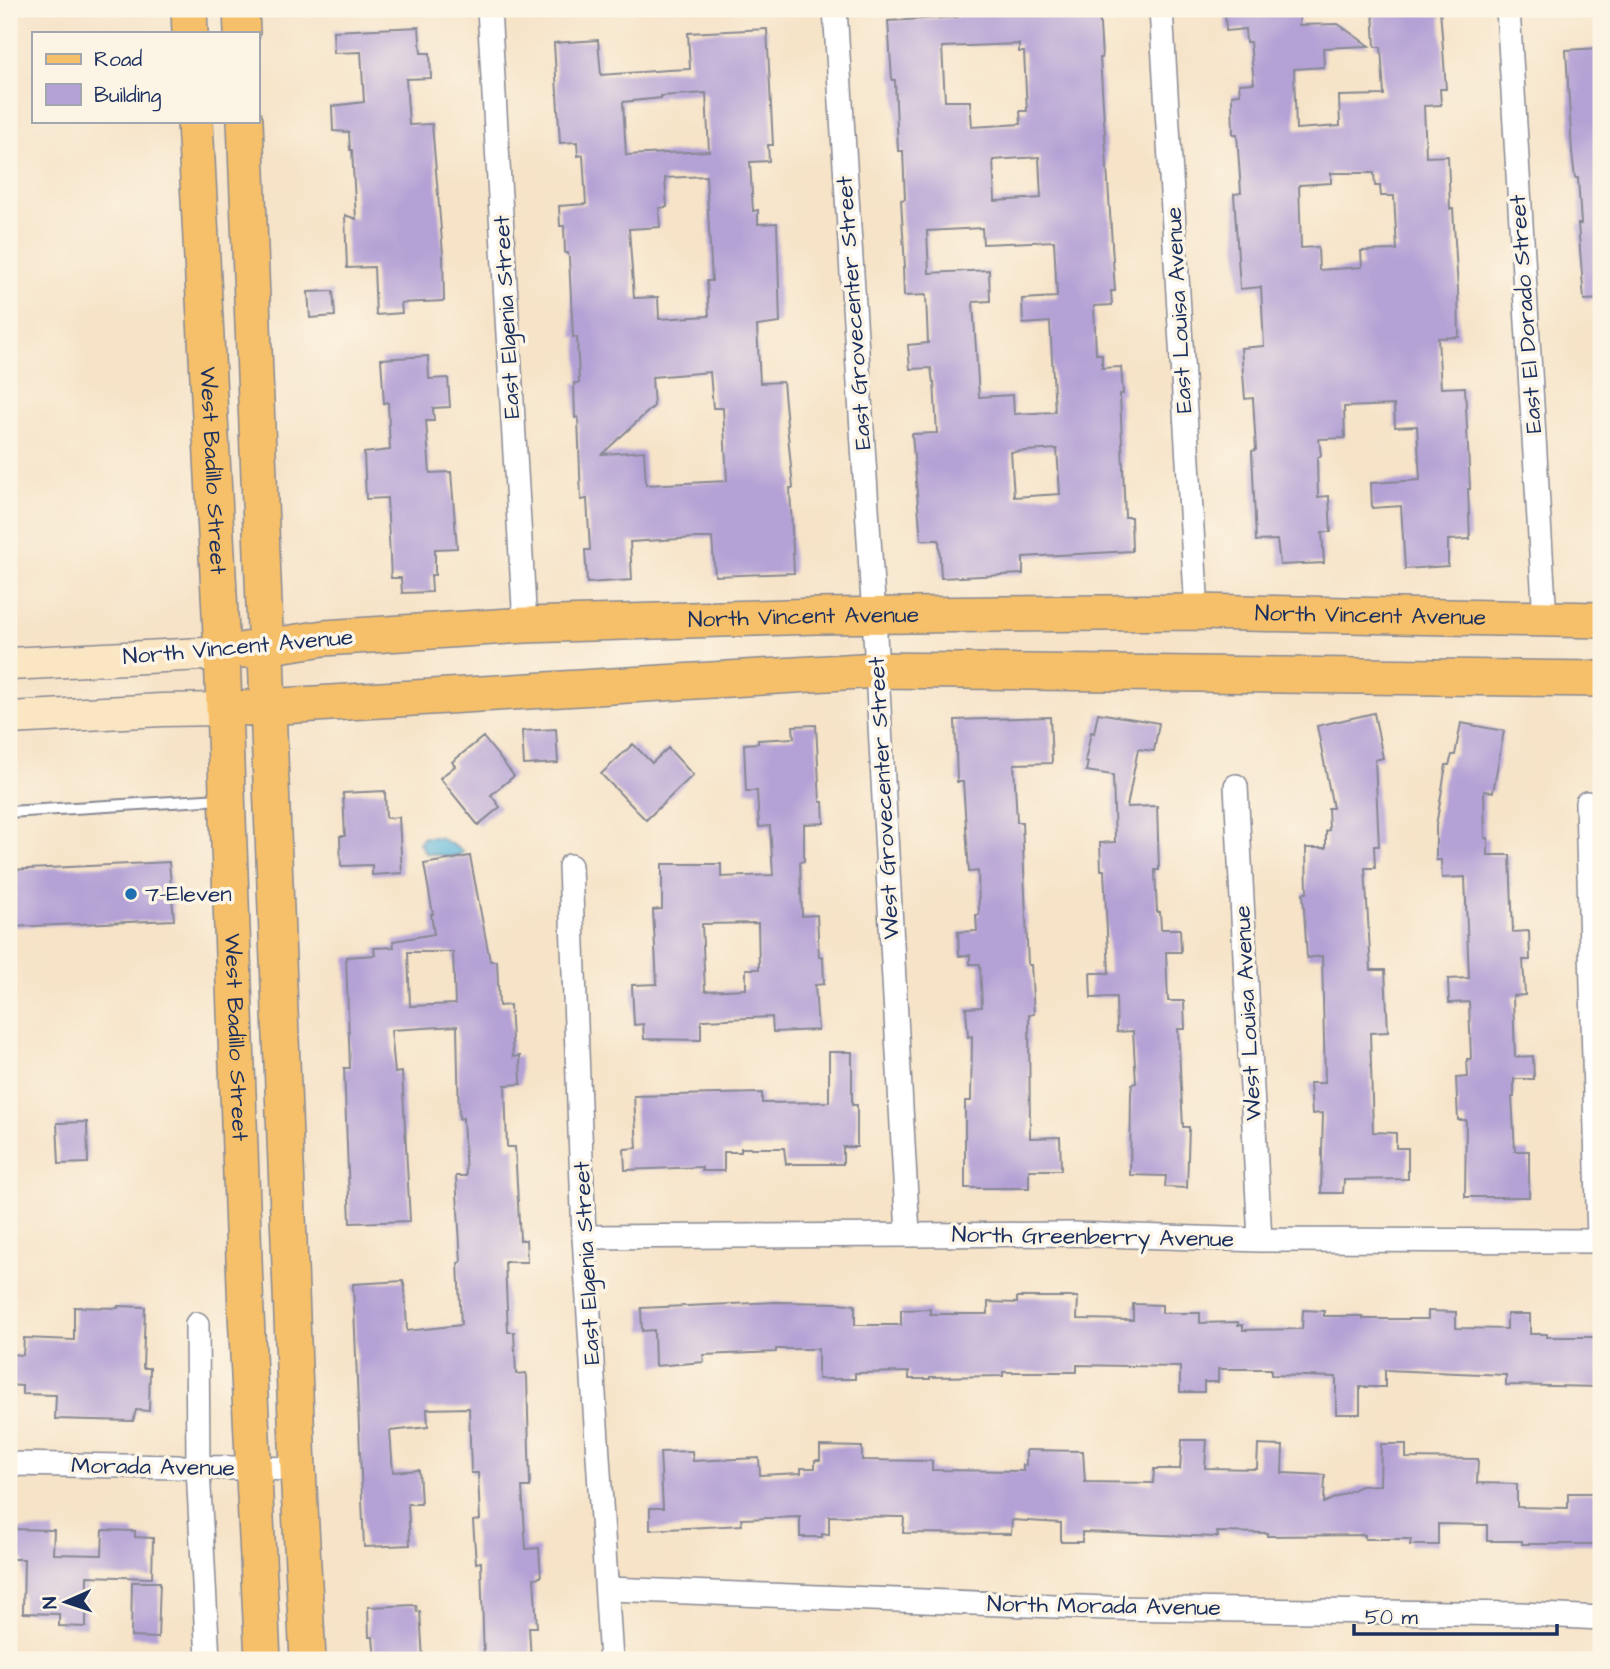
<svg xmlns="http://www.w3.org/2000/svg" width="1610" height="1669" viewBox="0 0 1610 1669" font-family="'Architects Daughter',sans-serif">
<rect width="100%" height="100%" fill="#fcf5e5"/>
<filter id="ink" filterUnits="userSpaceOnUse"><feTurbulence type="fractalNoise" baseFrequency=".0143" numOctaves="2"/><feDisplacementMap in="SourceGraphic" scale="14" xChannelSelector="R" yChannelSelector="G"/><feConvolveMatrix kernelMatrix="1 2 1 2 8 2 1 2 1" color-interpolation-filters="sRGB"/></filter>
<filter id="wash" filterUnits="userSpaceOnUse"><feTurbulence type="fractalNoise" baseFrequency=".00686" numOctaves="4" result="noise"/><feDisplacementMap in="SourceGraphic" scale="28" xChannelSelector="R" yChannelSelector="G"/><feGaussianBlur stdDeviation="1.57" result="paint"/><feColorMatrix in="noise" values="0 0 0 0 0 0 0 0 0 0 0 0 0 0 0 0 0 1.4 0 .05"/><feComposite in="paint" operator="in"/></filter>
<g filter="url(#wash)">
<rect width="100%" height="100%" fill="#f6e3c8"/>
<path fill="#5cb6da" stroke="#3c729c" stroke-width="2" d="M424,837H438L463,851L460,855L450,857L426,853L419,843Z"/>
<g id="blocks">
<path fill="#b4a1d5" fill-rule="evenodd" d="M957,9H1099L1102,58H1100L1115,291H1111L1112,305L1094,306L1096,354H1102V368L1121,367L1123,394H1120L1125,517H1131L1132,551L1023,557V574L941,578L939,540H921L912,434L937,433L934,382H933L931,368L910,369L908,345L928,343L926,295L904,296L903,267H905L901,200L905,199L903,151H898L895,80H892L888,21L958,17ZM1019,44V52H1024L1027,111H1020L1021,124L972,127L970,101H945L942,47ZM1039,157L1041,198L995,201L993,160ZM982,228L983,244L1054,241L1057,297L1022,299L1023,324L1050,322L1055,412L1014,414L1013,395L979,397L973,302L990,301L989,270L929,273L927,231ZM1057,449L1060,494L1014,497L1011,452Z
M1225,9H1300L1299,25L1338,24L1369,46L1323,48L1324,67L1294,69L1296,129L1340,126L1339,96L1384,95L1381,47H1375L1373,9H1440L1446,89H1440L1441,105L1424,106L1426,157L1448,156L1450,209H1453L1458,290L1459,337L1438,338L1441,388L1465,387L1470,489H1468L1470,539L1448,540V566L1405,569L1401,506L1372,508L1371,483L1420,480L1417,426L1395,427L1394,405L1344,407L1345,438L1319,439L1321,455L1317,459L1318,497L1329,496L1331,532H1322L1324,563L1280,565L1277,540L1256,541L1252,451L1256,450L1253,398L1245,399L1241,348L1264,346L1261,287L1240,289L1234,194L1241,193L1237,134H1233L1232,95L1240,94L1239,84L1254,83L1250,42H1246L1245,29L1226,31ZM1331,173H1374L1375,186H1380L1381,196H1394L1397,250L1361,251L1362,267L1319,270L1318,247L1301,248L1299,185L1331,183Z
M419,27L421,53H430L431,78L406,79L409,125L432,124L443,254L444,301L401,303L402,313L376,315L374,267L347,268L345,215L356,219L352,150H350L349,132L333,131L332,106L364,102L361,52L334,53L333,31Z
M767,29L773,145H768L769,161L750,162L753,211L758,210V224L777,223L780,323L757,326L760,383L783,382L793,488H790L794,573L715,576L712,538H696L630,542L632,580L587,583L585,550H590L587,499L581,500L578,417L575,418L574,383H579L577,337H573L569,258L568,253H565L564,226H560L559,206L586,204L583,155L578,156L577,142L560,143L554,43L598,40L601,75L668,70L690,69L688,33ZM706,93L709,151L626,155L623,102L661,98V96ZM706,176L712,281H707L709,316L659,319L658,297L634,298L629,229L660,227L659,208L667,207L665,178ZM710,372L713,408H723L727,481L646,485L644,451L602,454L654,406L652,377Z
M1601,48V299L1584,300L1578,224H1581L1578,178H1575L1572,153L1566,50Z
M333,291L335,316L310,318L308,292Z
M428,356L429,379L448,378L450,407L433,408L434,421H426L430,473L451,472L457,548L435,549V575H431L432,592L402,593L401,578H391L387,498L366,499L364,453L390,450L388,402L384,403L381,359Z
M1098,713L1159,723L1154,751L1138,749L1127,807L1157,806L1159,870H1155L1157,912H1160L1161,929H1180L1181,952H1166L1168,1001H1184L1185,1029H1178L1183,1127H1189L1187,1188L1165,1187L1166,1176L1130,1175L1131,1094L1132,1084L1136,1083L1133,1031L1117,1032L1116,997L1091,998L1090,973H1109L1104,870H1101L1100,843L1115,842L1113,775L1086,771L1088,762H1085L1091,732L1094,733Z
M1374,713L1383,758L1375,760L1379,846H1374L1375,868H1365L1371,970H1385L1388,1032L1370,1033L1373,1132L1396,1133V1148H1408V1179L1344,1180L1343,1193H1321L1323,1113L1312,1114L1310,1083H1325L1322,956L1307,958L1303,893H1307L1306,848H1326V831L1329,830L1328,808H1333L1317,726Z
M1050,717L1052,763L1014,764L1017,822H1022L1028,965H1031L1034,1014L1029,1015L1030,1138L1060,1137L1061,1170H1029V1188H965V1101H971L972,1036L968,1037L966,1008L982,1007L980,964H970V955L959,956L958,932L977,931L976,915H979L978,871L969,872L963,782H957L955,720Z
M1461,723L1504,731L1493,792L1484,791L1485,838H1488V855H1510L1513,932L1529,931L1530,960H1523L1525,995L1513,996L1515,1057L1533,1056L1534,1079H1514V1097H1512L1515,1151H1529V1197H1465L1466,1120H1458L1456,1078L1468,1077L1467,1059H1471L1469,1002L1449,1003L1448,979L1469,978L1465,877L1442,878L1441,860H1436V826L1446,765H1449L1452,755H1455Z
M816,725L820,802H823L824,823L804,824V861L800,862L802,916L817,915L819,957L823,956L824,984L815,985L818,1030L773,1032L772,1017L703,1020L701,1021V1040L644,1039L643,1024L634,1025L632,985L657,984L653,910L662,909V864H721V877L773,875L770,826L759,827L757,791H746L744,744L758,743V740L794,738L793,726ZM758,923L759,969H746V989L705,991L702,924Z
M556,729L558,763L524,765L522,731Z
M483,737L514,776L491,795L500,807L478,825L440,778L455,766L452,762Z
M633,744L652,763L668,748L693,775L646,820L601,774Z
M385,791L386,818L399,817L402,873L372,875V865L341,866L340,836H345L343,793Z
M470,856L490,961H497L499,1006L510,1005L513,1057L520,1056L521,1084L505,1085L507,1147H515L520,1240H526L527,1262H505L508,1332H514L516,1374L526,1373L527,1377L530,1487H522L526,1549L539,1548L541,1577L534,1578L537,1627H529L531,1660H484L481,1562L476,1563L473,1521L480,1520L478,1473H471L469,1408L427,1409L428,1427L390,1431L393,1472L419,1470L421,1504H408L410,1545L364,1547L353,1284L403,1281L405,1288L407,1331L461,1325L458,1263L461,1262L456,1176H466L463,1118L459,1119L457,1026L391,1030L395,1073L402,1072L410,1221L350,1223L344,1068H350L346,957L375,955L374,948L394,947L393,941L434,934L431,914H433L424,864ZM408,952H453L455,1004L410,1006Z
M169,862L174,920L9,927V870Z
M829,1052H852V1105H857V1147H843V1164H786L784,1148H741V1152H724V1171H702V1167L625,1170L624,1149L637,1148L634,1096L762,1093V1103L829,1102Z
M87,1122L88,1163L59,1164L57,1123Z
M1017,1297H1078L1077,1319L1133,1320V1304L1162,1305V1313H1200V1323L1238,1322V1325H1243V1330L1302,1329L1303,1310L1324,1311V1316H1362L1363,1319H1428V1311L1456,1312V1328L1507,1329V1314H1530V1334H1547V1337H1601V1387L1506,1385V1375L1385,1370V1387H1360V1414H1336V1377L1271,1375V1369H1218V1382H1204V1392H1180V1367L1077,1365V1372H1003V1376L930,1377V1379H909V1372L855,1373V1379H818V1349H776V1352L703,1355L704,1362L655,1366L654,1330L642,1331L641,1308L775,1302L839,1303L855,1305V1325H901V1310L930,1309V1314H988V1302L1017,1303Z
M118,1306L145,1307L143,1368H150L149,1411L136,1410L133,1421L55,1419L56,1395L22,1394V1386L9,1385V1354L23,1355L24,1338L74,1340V1307L118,1308Z
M1182,1440H1207L1205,1468L1257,1469L1258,1445L1283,1446L1282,1473L1325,1475L1324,1503L1361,1486L1380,1485L1381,1444H1406V1458L1478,1459L1477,1483L1517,1484V1507L1568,1508V1493H1601V1544H1522V1541H1487V1525L1438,1524V1545H1410L1411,1539H1365V1535L1267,1536V1533L1217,1532L1218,1537L1082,1532V1542H1061V1523L1012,1520L1011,1534L903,1533L904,1517L829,1516V1535L822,1534V1537H800V1517L741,1519L742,1525L650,1530V1508H663L660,1452L692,1451L693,1461L759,1458L760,1475L801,1473V1468H815V1460H820V1446L862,1447V1460L932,1461V1470L1023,1471V1465H1026V1450L1083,1451L1085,1482L1153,1483L1154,1469H1180Z
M9,1529L54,1530L53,1554L102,1555L103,1530L135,1531V1537L153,1538L152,1578L87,1576L86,1627L59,1626V1614L23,1613L24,1559H9Z
M132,1582H160L158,1638L131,1637Z
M416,1605L417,1612L420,1611L423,1660H375L373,1637H369L368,1607Z"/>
</g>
</g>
<g filter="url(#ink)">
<use href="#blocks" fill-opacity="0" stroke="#888993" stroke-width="2"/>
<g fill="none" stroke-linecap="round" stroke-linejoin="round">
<g stroke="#888993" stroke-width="14">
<path id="lane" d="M9,812L221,799"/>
</g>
<g stroke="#888993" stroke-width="26">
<path id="street" d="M489,9L525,625
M835,9L874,617L908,1234
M1161,9L1197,612
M1508,9L1545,619
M1236,786L1260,1240
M1587,803L1599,1241
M570,866L584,1237L611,1660
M584,1237L1072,1234L1260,1240L1601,1241
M197,1324L198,1468L208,1660
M9,1464L298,1469
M608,1589L1108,1608L1521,1614L1601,1618"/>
</g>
<g stroke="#888993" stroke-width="35">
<path id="secondary" d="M9,664L222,653
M9,718L162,710L224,709"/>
</g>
<g stroke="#888993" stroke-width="38">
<g id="primary">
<path d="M189,9L190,33"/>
<path d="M241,9L242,33"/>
<path id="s1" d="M195,121L222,653L246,1314L263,1660"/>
<path d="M245,121L298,1469L308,1660"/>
<path id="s2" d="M245,650L324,638L525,625L817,616L1197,612L1601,620"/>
<path d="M248,708L877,670L1601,679"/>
</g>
</g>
<use href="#lane" stroke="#fff" stroke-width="10"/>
<use href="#street" stroke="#fff" stroke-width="23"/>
<use href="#secondary" stroke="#fbe6c4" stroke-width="32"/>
<use href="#primary" stroke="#f6c06b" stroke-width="35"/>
</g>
</g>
<circle fill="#1f6fb2" stroke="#fcf5e5" stroke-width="2.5" cx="131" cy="894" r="7"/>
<g text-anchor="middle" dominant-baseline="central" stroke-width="7" stroke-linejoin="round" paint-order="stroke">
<g font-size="23" fill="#1b2f5e" stroke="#fcf5e5">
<text transform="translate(1179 310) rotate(-93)">East Louisa Avenue</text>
<text transform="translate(854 313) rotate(-94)">East Grovecenter Street</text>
<text transform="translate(1526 314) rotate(-94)">East El Dorado Street</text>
<text transform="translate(507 317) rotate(-93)">East Elgenia Street</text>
<text stroke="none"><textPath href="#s1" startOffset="350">West Badillo Street</textPath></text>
<text stroke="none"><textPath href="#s2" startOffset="1127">North Vincent Avenue</textPath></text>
<text stroke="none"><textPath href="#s2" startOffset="560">North Vincent Avenue</textPath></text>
<text transform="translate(238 647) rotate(-5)">North Vincent Avenue</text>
<text transform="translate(884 798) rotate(-93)">West Grovecenter Street</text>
<text transform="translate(1248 1013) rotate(-93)">West Louisa Avenue</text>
<text stroke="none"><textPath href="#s1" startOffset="917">West Badillo Street</textPath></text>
<text transform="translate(1093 1237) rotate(1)">North Greenberry Avenue</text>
<text transform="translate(587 1263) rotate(-93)">East Elgenia Street</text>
<text transform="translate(153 1467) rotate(1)">Morada Avenue</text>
<text transform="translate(1104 1606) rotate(1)">North Morada Avenue</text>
</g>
<g font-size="23" fill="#1b2f5e" stroke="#fcf5e5" text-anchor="start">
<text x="145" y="894">7-Eleven</text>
</g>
</g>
<rect width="1610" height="1669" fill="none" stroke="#fcf5e5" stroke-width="35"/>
<rect x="32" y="32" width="228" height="91" fill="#fcf5e5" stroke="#a2a6af" stroke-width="2"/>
<rect x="46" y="54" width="35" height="10" fill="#f6c06b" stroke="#a2a6af" stroke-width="2"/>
<text x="94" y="66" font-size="21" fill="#1b2f5e">Road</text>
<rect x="46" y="84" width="35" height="21" fill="#b4a1d5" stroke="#a2a6af" stroke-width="2"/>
<text x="94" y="102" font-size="21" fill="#1b2f5e">Building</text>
<g transform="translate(66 1602) rotate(267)" stroke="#fcf5e5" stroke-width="5" paint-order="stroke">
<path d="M0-5L12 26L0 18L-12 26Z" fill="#1b2f5e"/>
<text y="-10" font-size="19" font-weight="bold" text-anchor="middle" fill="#1b2f5e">N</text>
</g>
<path d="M1354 1624v10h203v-10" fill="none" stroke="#1b2f5e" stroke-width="3.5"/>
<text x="1365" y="1624" font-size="21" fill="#1b2f5e" stroke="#fcf5e5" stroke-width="5" paint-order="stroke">50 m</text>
</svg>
